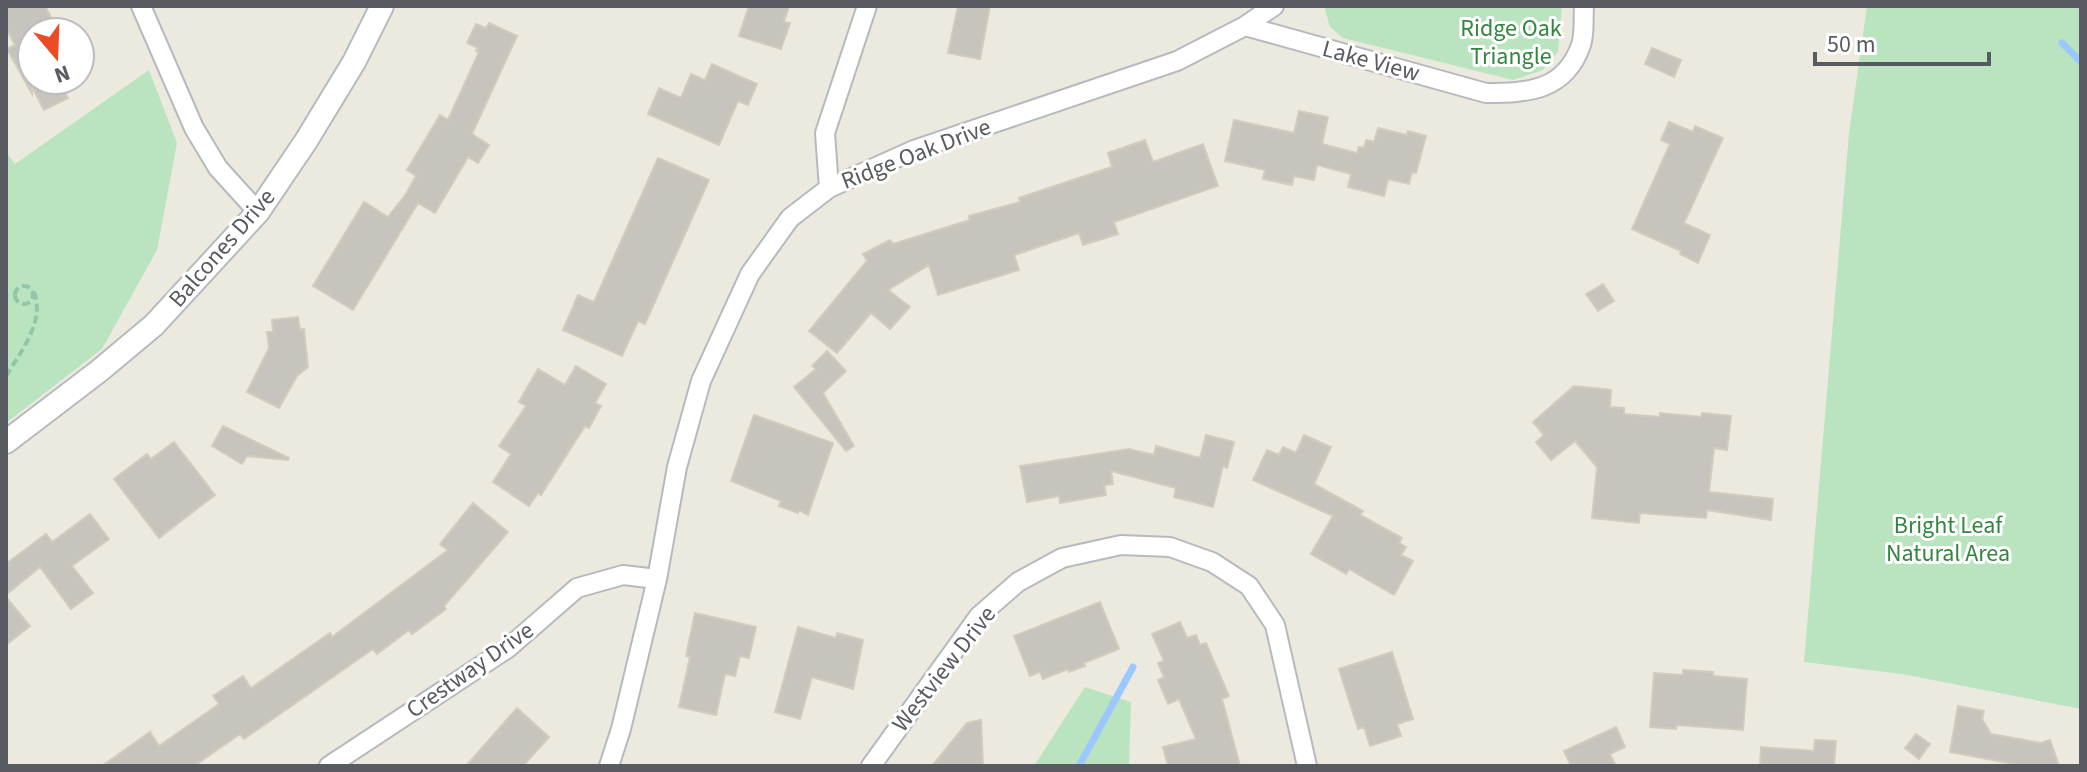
<svg xmlns="http://www.w3.org/2000/svg" width="2087" height="772" viewBox="0 0 2087 772" font-family="'Source Sans 3',sans-serif">
<rect width="100%" height="100%" fill="#eceadf"/>
<path fill="#bae4bf" d="M1324,6H1562L1558,52L1543,70L1513,80L1343,38L1330,27Z
M1867,6H2081V709L1902,674L1804,662L1849,133Z
M149,70L177,143L157,250L102,349L6,423V152L15,164Z
M1085,687L1131,702L1129,766H1034Z"/>
<g fill="none" stroke-linecap="round" stroke-linejoin="round">
<path stroke="#9cc8ff" stroke-width="7" d="M2062,43L2081,62
M1079,766L1133,667"/>
</g>
<path fill="#c6c4bc" stroke="#d0cdbd" stroke-width="2" d="M6,6H45L59,32H32V80H58L68,98L44,110L32,87V94L7,49L15,45L6,28Z
M749,6H789L784,22L790,23L781,49L739,36Z
M958,6H990L980,59L948,53Z
M489,23L517,36L472,134L489,145L478,163L468,157L435,213L418,203L353,310L313,286L364,202L388,217L406,194L416,176L407,170L440,115L448,120L479,52L476,51L478,48L467,43L476,24L486,28Z
M1652,48L1681,60L1674,77L1645,64Z
M712,64L757,84L748,105L738,101L719,145L648,114L659,88L681,98L691,74L705,80Z
M1299,111L1328,117L1322,144L1357,153L1359,147L1364,148L1366,140L1374,142L1378,128L1407,135L1408,131L1426,136L1416,173L1412,172L1409,184L1388,179L1384,196L1348,187L1351,174L1317,165L1314,180L1294,176L1292,185L1263,179L1265,170L1225,161L1234,120L1294,133Z
M1669,122L1693,132L1695,126L1723,138L1684,223L1710,235L1698,263L1680,254L1681,251L1632,229L1670,144L1661,140Z
M1145,140L1153,162L1203,144L1218,186L1114,222L1118,234L1083,245L1079,233L1014,255L1019,270L938,295L929,265L888,290L910,307L890,329L871,313L837,353L809,331L867,261L863,254L890,240L893,244L970,220L969,216L1020,202L1019,198L1112,167L1108,153Z
M658,158L709,180L645,324L638,321L622,356L563,330L578,295L594,302Z
M1603,284L1614,301L1598,311L1586,294Z
M298,317L300,330L304,329L308,367L297,376L279,408L247,392L269,348L267,332H273L272,320Z
M827,351L846,371L823,393L854,446L846,451L794,387L816,369L812,366Z
M576,366L606,384L595,403L601,406L589,428L585,426L541,495L538,493L529,506L493,482L511,454L499,446L526,406L519,402L538,369L565,385Z
M1574,386L1611,390L1610,407L1624,408V414L1660,417V413L1701,417L1702,413L1731,416L1727,450L1714,448L1709,492L1773,499L1771,520L1707,510L1706,518L1640,513L1639,523L1592,518L1597,467L1575,441L1551,460L1536,442L1544,435L1533,422Z
M754,415L833,443L808,515L799,510L798,513L779,506L781,501L731,481Z
M223,426L289,458L288,460L247,456L242,464L212,446Z
M1206,435L1234,442L1227,468L1223,466L1213,507L1174,497L1176,488L1111,471L1113,484L1104,485L1106,495L1060,503L1059,496L1027,502L1020,466L1129,449L1154,455L1156,446L1200,458Z
M1304,435L1331,447L1314,484L1363,511L1360,515L1402,538L1399,543L1406,547L1401,555L1413,561L1394,595L1349,569L1346,574L1311,554L1333,516L1253,480L1267,450L1279,455L1283,447L1296,453Z
M174,442L215,495L159,538L114,479L147,454L151,459Z
M473,503L508,532L444,606L446,609L412,634L409,630L377,654L373,649L244,739L240,734L194,766H102L150,732L159,746L219,704L213,696L243,676L251,688L330,633L332,637L448,550L440,544Z
M90,514L109,539L72,566L93,593L71,609L40,567L6,595V564L46,534L52,542Z
M6,597L30,626L6,645Z
M1100,602L1119,649L1084,663L1085,666L1069,672L1068,669L1043,679L1040,672L1030,676L1014,636Z
M695,613L756,627L749,658L740,656L735,676L725,674L716,715L679,707L690,657L686,656Z
M1180,622L1187,638L1196,635L1200,645L1206,643L1229,696L1222,699L1240,766H1168L1163,747L1196,739L1179,699L1168,704L1158,680L1164,677L1158,663L1164,661L1152,634Z
M798,627L836,638L837,633L863,640L853,689L812,677L800,719L775,712Z
M1392,652L1413,719L1397,724L1401,736L1370,746L1364,727L1358,729L1339,669Z
M1683,670L1713,672V676L1747,679L1743,730L1677,725L1676,729L1650,727L1654,673L1683,675Z
M1958,706L1984,711L1982,719L1991,734L2041,743L2050,740L2059,766H2024L1950,752Z
M517,708L549,737L523,766H466Z
M981,720L983,766H932L967,723Z
M1616,727L1625,747L1610,754L1616,766H1571L1564,751Z
M1916,734L1930,744L1919,759L1905,748Z
M1815,740L1836,741L1834,766H1760L1761,747L1814,751Z"/>
<g fill="none" stroke-linecap="round" stroke-linejoin="round">
<g stroke="#b7b9bf" stroke-width="22">
<path id="minor" d="M141,6L194,128L218,168L258,212
M1245,26L1486,93C1528,93 1565,91 1581,45C1585,33 1583,18 1584,6
M829,188L825,133L867,6
M329,766L508,648L577,588L623,575L657,579
M609,766L621,729L657,579L677,467L701,381L750,274L790,218L829,188L914,150L1177,61L1245,26L1274,6
M871,766L979,616L1018,582L1062,558L1121,545L1170,547L1212,562L1249,586L1275,625L1307,766"/>
</g>
<g stroke="#b7b9bf" stroke-width="26">
<path id="tertiary" d="M6,442L99,371L154,325L258,212L306,141L354,62L382,6"/>
</g>
<path stroke="#93c5a8" stroke-width="4" stroke-dasharray="8 4" stroke-linecap="butt" d="M15 295a9 9 0 1 1 18 0a9 9 0 1 1-18 0Z
M6,376C20,353 47,319 33,290"/>
<use href="#minor" stroke="#fff" stroke-width="18"/>
<use href="#tertiary" stroke="#fff" stroke-width="22"/>
</g>
<g text-anchor="middle" dominant-baseline="central" stroke-width="6" stroke-linejoin="round" paint-order="stroke">
<g font-size="24" fill="#338540" stroke="#fff">
<text x="1511" y="28">Ridge Oak<tspan x="1511" dy="28">Triangle</tspan></text>
<text x="1948" y="525">Bright Leaf<tspan x="1948" dy="28">Natural Area</tspan></text>
</g>
<g font-size="24" fill="#585b61" stroke="#fff">
<text transform="translate(1371 61) rotate(15)">Lake View</text>
<text transform="translate(916 154) rotate(-21)">Ridge Oak Drive</text>
<text transform="translate(222 248) rotate(-49)">Balcones Drive</text>
<text transform="translate(944 669) rotate(-52)">Westview Drive</text>
<text transform="translate(470 670) rotate(-35)">Crestway Drive</text>
</g>
</g>
<rect width="2087" height="772" fill="none" stroke="#585b61" stroke-width="16"/>
<g transform="translate(56 56) rotate(161)"><circle r="38" fill="#ffffff" stroke="#bcbdc0" stroke-width="2"/>
<path d="M0-6L14 30L0 20L-14 30Z" fill="#eb4c26"/>
<text y="-12" font-size="22" font-weight="bold" text-anchor="middle" fill="#585b61">N</text>
</g>
<path d="M1815 52v12h174v-12" fill="none" stroke="#585b61" stroke-width="4"/>
<text x="1827" y="52" font-size="24" fill="#585b61" stroke="#ffffff" stroke-width="6" paint-order="stroke">50 m</text>
</svg>
